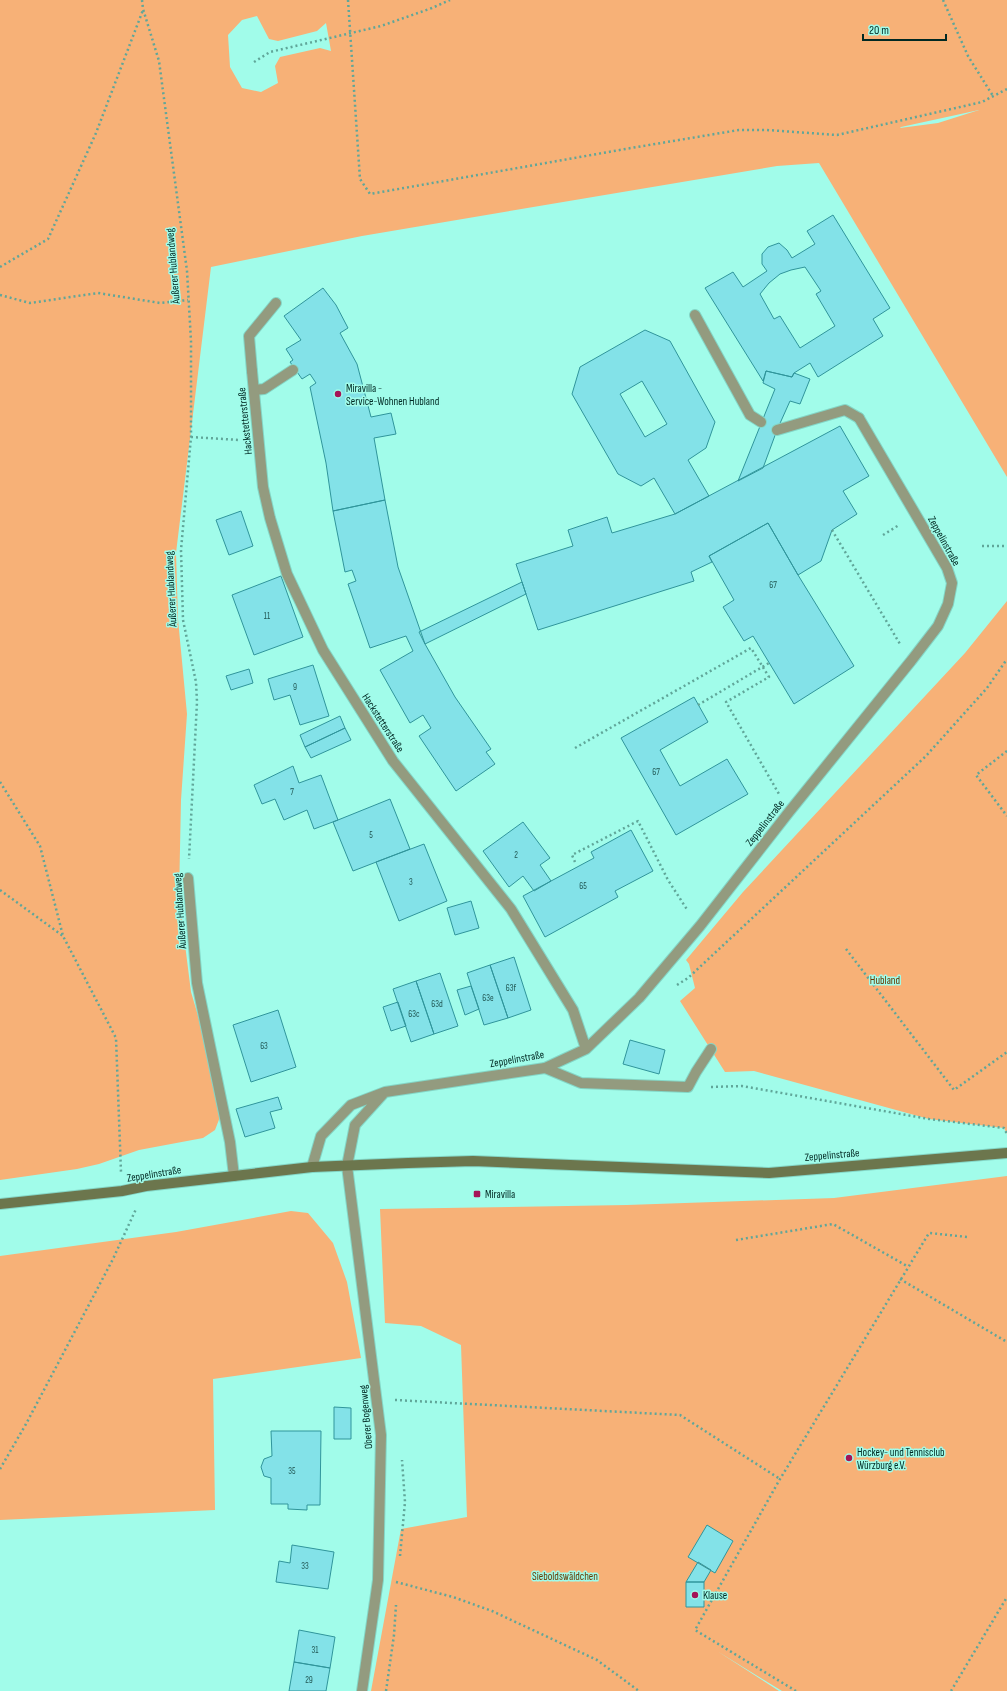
<svg xmlns="http://www.w3.org/2000/svg" width="1007" height="1691" viewBox="0 0 1007 1691" font-family="'Sofia Sans Condensed',sans-serif">
<rect width="100%" height="100%" fill="#a1fcea"/>
<path fill="#f7b177" fill-rule="evenodd" d="M0,0H1007V477L819,163L777,166L362,236L211,267L176,553L178,619L187,714L181,800L179,897L191,992L221,1093L220,1117L215,1130L203,1138L139,1150L99,1164L77,1169L0,1180ZM257,16L269,39L278,41L317,31L326,23L331,51L320,48L280,57L275,66L278,83L261,92L242,88L230,67L228,35L242,20ZM979,110L938,123L900,128L901,127Z
M1007,601V1134L1004,1128L929,1119L754,1071L725,1072L680,1001L695,988L689,964L686,960L743,892L965,653Z
M1007,1176V1691H782L717,1651L779,1691H371L401,1529L467,1517L461,1345L421,1326L385,1323L380,1209L627,1205L834,1198Z
M291,1211L308,1213L333,1243L347,1282L361,1358L213,1379L215,1510L0,1520V1256L176,1232Z"/>
<path fill="#83e2e8" stroke="#30959b" fill-rule="evenodd" d="M833,215L890,308L873,319L883,336L818,377L810,363L794,373L792,377L766,371L763,381L705,288L733,272L743,287L767,271L762,264V254L768,247L779,243L787,250L792,258L815,244L807,231ZM805,267L821,291L816,294L835,326L800,348L780,316L774,319L760,294L769,283L780,274L791,270Z
M323,288L336,305L348,328L340,333L357,364L371,417L391,413L396,434L374,438L385,500L333,511L326,463L310,387L316,383L310,374L302,379L290,362L293,360L286,349L301,340L284,316Z
M645,330L670,341L715,422L706,448L688,460L709,496L675,514L654,478L641,486L618,474L572,394L580,367ZM642,381L667,424L645,437L620,394Z
M766,371L792,377L794,373L810,379L800,404L790,401L777,430L763,468L738,481L775,389L763,383Z
M840,426L869,476L843,491L857,514L832,530L821,561L798,575L768,523L709,556L712,562L691,572L694,581L538,630L516,564L573,546L568,530L607,517L612,533L675,514Z
M385,500L398,567L425,644L455,697L491,749L486,752L495,764L456,791L419,736L431,728L423,715L410,723L380,670L413,651L406,636L370,648L348,584L356,581L352,570L345,572L333,511Z
M241,511L253,546L229,555L216,520Z
M768,523L798,575L854,666L794,704L753,636L744,641L723,607L734,600L709,556Z
M281,576L303,637L254,655L232,595Z
M522,582L526,594L425,644L419,632Z
M313,665L329,716L300,725L290,695L274,700L268,679Z
M249,669L253,683L231,690L226,676Z
M694,697L708,722L660,750L680,786L727,759L748,794L676,835L621,738Z
M340,716L345,728L305,747L300,735Z
M345,728L351,740L311,758L305,747Z
M293,766L299,783L321,775L338,820L314,829L307,810L284,820L275,799L262,804L254,785Z
M390,799L410,849L353,871L333,822Z
M523,822L550,858L540,865L551,881L534,891L523,876L509,887L483,851Z
M631,830L653,871L615,891L618,897L545,937L523,896L594,858L591,852Z
M424,844L447,901L399,921L376,862Z
M471,901L479,928L455,935L447,908Z
M514,957L531,1010L508,1018L490,965Z
M490,965L508,1018L484,1025L467,973Z
M440,973L458,1026L434,1034L416,981Z
M416,981L434,1034L411,1042L393,989Z
M471,986L479,1009L465,1015L457,990Z
M398,1002L406,1026L391,1031L383,1007Z
M278,1010L296,1067L251,1082L233,1025Z
M630,1040L665,1050L659,1074L623,1064Z
M278,1097L282,1109L270,1112L275,1128L245,1137L236,1109Z
M334,1407L351,1408V1439H334Z
M271,1431H321L320,1505H307V1510L288,1509V1504H271V1478L264,1476L261,1467L264,1459L272,1456Z
M707,1525L733,1541L715,1573L688,1557Z
M292,1545L334,1552L328,1589L276,1582L279,1561L290,1563Z
M698,1562L711,1570L704,1582H686Z
M686,1582H704V1607H686Z
M299,1630L335,1637L330,1668L294,1662Z
M294,1662L330,1668L326,1691H289Z"/>
<g fill="none" stroke-linecap="round" stroke-linejoin="round">
<g stroke="#84d6c6" stroke-width="12">
<path id="lane" d="M695,315L750,415L761,422
M252,371L249,336L276,303
M254,390L264,389L293,370
M777,430L845,410L859,418
M188,878L197,983L230,1142L234,1176
M545,1068L581,1083L688,1087L696,1072L711,1049"/>
</g>
<g stroke="#84d6c6" stroke-width="12">
<path id="street" d="M252,371L263,487L270,518L287,574L323,650L393,761L511,909L573,1010L586,1049
M312,1167L321,1136L351,1105L385,1092L545,1068L586,1049L639,998L700,926L789,812L911,661L938,626L948,604L952,583L947,568L859,418
M362,1691L378,1580L381,1435L347,1166L355,1125L384,1093"/>
</g>
<g stroke="#84d6c6" stroke-width="12">
<path id="secondary" d="M0,1204L122,1191L146,1186L312,1167L408,1163L473,1161L769,1173L1007,1153"/>
</g>
<path stroke="#60a699" stroke-width="2.5" stroke-dasharray="2 3" stroke-linecap="butt" d="M142,0L143,9L159,61L187,271L191,341V437L181,550L183,620L196,682L197,702L189,859
M348,0L360,179L370,194L631,148L739,130H767L837,135L982,102L1007,89
M943,0L968,56L993,96
M254,62L270,52L381,26L432,8L450,0
M0,267L48,239L96,133L143,10
M0,295L30,303L98,293L160,303L188,300
M191,437L239,440
M832,530L900,644
M883,535L899,525
M982,546H1007
M575,748L751,648L769,677L726,702L779,794
M1007,751L976,775L1007,816
M0,782L40,846L63,936L116,1038L121,1172
M575,862L572,855L638,821L668,880L688,911
M0,890L63,936
M846,949L954,1090L1007,1052
M677,985L688,978L926,756L987,688L1007,659
M711,1087L742,1086L929,1119L1004,1128L1007,1134
M736,1240L833,1224L907,1266
M900,1279L1007,1342
M395,1400L680,1415L780,1479
M0,1469L26,1424L113,1259L136,1209
M400,1556L405,1502L402,1460
M396,1582L453,1597L492,1611L597,1660L639,1691
M386,1691L394,1635L396,1605
M796,1691L695,1630L780,1479L929,1233L968,1237
M951,1691L1007,1597"/>
<use href="#lane" stroke="#939b7f" stroke-width="10"/>
<use href="#street" stroke="#939b7f" stroke-width="10"/>
<use href="#secondary" stroke="#6c764d" stroke-width="10"/>
<path stroke="#60a699" stroke-width="2.5" stroke-dasharray="2 3" stroke-linecap="butt" d="M698,705L769,663"/>
</g>
<g fill="#a41457" stroke="#a1fcea" stroke-width="1.5">
<circle cx="338" cy="394" r="4"/>
<rect x="473" y="1190" width="8" height="8" rx="2"/>
<circle cx="849" cy="1458" r="4"/>
<circle cx="695" cy="1595" r="4"/>
</g>
<g text-anchor="middle" dominant-baseline="central" stroke-width="3" stroke-linejoin="round" paint-order="stroke">
<g font-size="9" fill="#215754">
<text x="773" y="585">67</text>
<text x="267" y="616">11</text>
<text x="295" y="687">9</text>
<text x="656" y="772">67</text>
<text x="292" y="792">7</text>
<text x="371" y="835">5</text>
<text x="516" y="855">2</text>
<text x="411" y="882">3</text>
<text x="583" y="886">65</text>
<text x="511" y="988">63f</text>
<text x="488" y="998">63e</text>
<text x="437" y="1004">63d</text>
<text x="414" y="1014">63c</text>
<text x="264" y="1046">63</text>
<text x="292" y="1471">35</text>
<text x="305" y="1566">33</text>
<text x="315" y="1650">31</text>
<text x="309" y="1680">29</text>
</g>
<g font-size="11" fill="#002923" stroke="#a1fcea">
<text transform="translate(173 266) rotate(-95)">Äußerer Hublandweg</text>
<text transform="translate(245 421) rotate(-96)">Hackstetterstraße</text>
<text transform="translate(944 541) rotate(61)">Zeppelinstraße</text>
<text transform="translate(171 589) rotate(-93)">Äußerer Hublandweg</text>
<text transform="translate(383 723) rotate(57)">Hackstetterstraße</text>
<text transform="translate(765 823) rotate(-52)">Zeppelinstraße</text>
<text transform="translate(180 911) rotate(-94)">Äußerer Hublandweg</text>
<text transform="translate(517 1059) rotate(-10)">Zeppelinstraße</text>
<text transform="translate(832 1155) rotate(-5)">Zeppelinstraße</text>
<text transform="translate(154 1174) rotate(-9)">Zeppelinstraße</text>
<text transform="translate(366 1417) rotate(-95)">Oberer Bogenweg</text>
</g>
<g font-size="11" fill="#002923" stroke="#a1fcea" text-anchor="start">
<text x="346" y="388">Miravilla -<tspan x="346" dy="13">Service-Wohnen Hubland</tspan></text>
<text x="485" y="1194">Miravilla</text>
<text x="857" y="1452">Hockey- und Tennisclub<tspan x="857" dy="13">Würzburg e.V.</tspan></text>
<text x="703" y="1595">Klause</text>
</g>
<g font-size="11" fill="#663600" stroke="#a1fcea">
<text x="885" y="980">Hubland</text>
<text x="565" y="1576">Sieboldswäldchen</text>
</g>
</g>
<path d="M863 34v6h83v-6" fill="none" stroke="#002923" stroke-width="2"/>
<text x="869" y="34" font-size="12" fill="#002923" stroke="#a1fcea" stroke-width="3" paint-order="stroke">20 m</text>
</svg>
